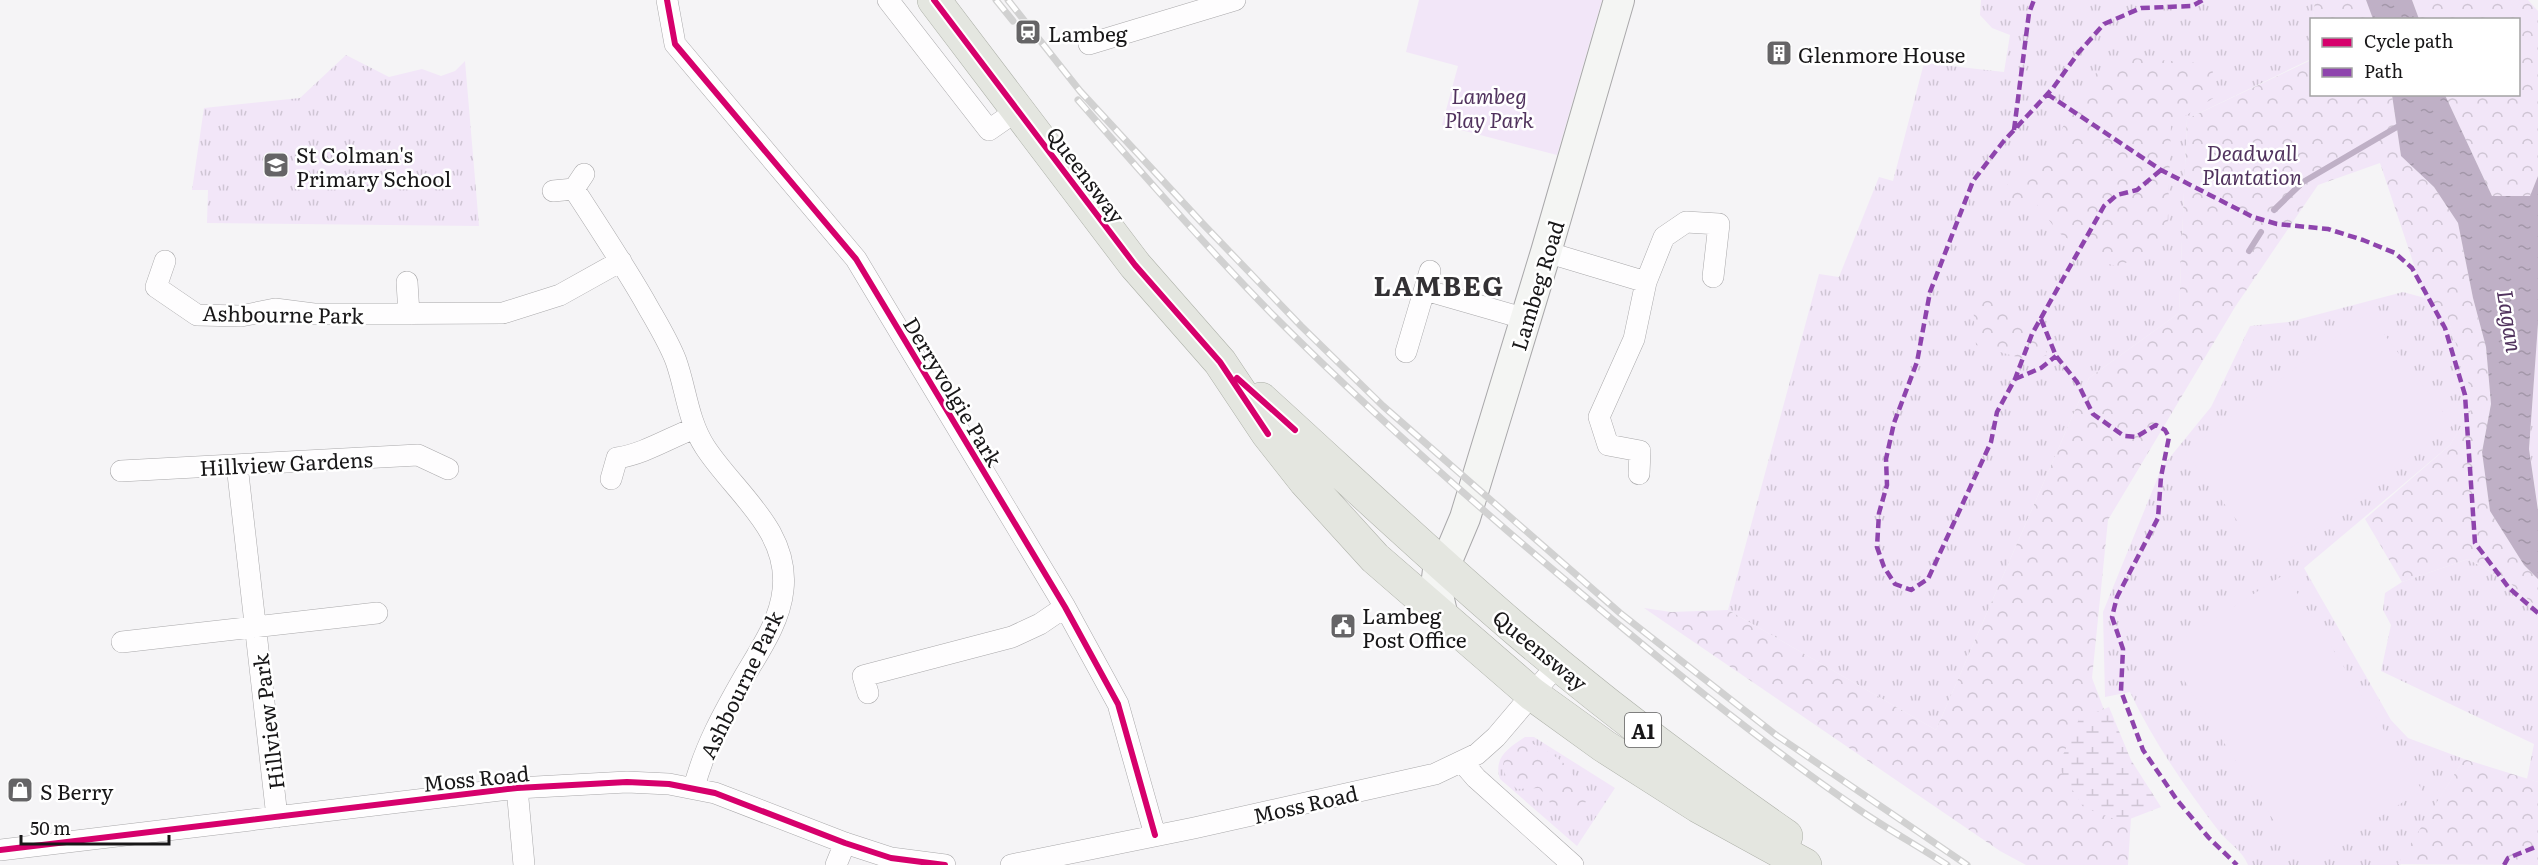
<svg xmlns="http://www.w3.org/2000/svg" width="2538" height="865" viewBox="0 0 2538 865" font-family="Literata,serif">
<defs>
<pattern id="grass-tufts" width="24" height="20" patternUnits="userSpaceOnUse" patternTransform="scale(1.5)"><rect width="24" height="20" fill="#f2e6f8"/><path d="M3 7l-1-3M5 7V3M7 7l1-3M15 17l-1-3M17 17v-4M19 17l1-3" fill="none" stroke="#cfc5d4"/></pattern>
<pattern id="forest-crowns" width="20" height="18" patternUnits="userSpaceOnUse" patternTransform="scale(1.5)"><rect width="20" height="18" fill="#f2e6f8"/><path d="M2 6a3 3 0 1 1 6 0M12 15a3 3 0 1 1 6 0" fill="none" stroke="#cfc5d4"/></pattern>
<pattern id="wetland-marsh" width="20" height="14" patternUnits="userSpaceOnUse" patternTransform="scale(1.5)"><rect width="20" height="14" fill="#f2e6f8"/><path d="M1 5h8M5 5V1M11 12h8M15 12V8" fill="none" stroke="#cfc5d4"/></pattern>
<pattern id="water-ripples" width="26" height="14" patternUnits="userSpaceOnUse" patternTransform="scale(1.5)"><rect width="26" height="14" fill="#bfb0c6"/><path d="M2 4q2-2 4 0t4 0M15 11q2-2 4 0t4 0" fill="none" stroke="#a397a9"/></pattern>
</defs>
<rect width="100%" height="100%" fill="#f5f4f6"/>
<path fill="url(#grass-tufts)" d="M1981,0H2315L2309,60L2187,119L2179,313L2089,378L1936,730L1728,610L1819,274L1839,277L1879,177L1893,181L1924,63L2004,72L2010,35L1992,28L1980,15Z
M346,55L389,77L422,69L441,76L455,71L465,61L479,226L207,223L208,190H192L204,108L300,98Z
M2403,292L2425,298L2447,316L2476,403L2450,445L2304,568L2391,720L2408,738L2464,759L2399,864L2401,865H2248C2243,851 2227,842 2218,830C2185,787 2153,741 2130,692L2105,697L2103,612L2162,467L2211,407L2250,326L2289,322Z
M2538,324V508L2529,449Z
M2468,559L2510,583L2538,608V782L2527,779L2534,744L2381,671L2391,625L2383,610L2385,593L2402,582Z
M1525,737H1534L1615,788L1577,846L1500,779C1493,758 1508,748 1525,737Z"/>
<path fill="url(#forest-crowns)" d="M2315,0H2366L2373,19H2313Z
M2412,0H2528L2538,11V176L2530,196H2492L2445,95L2518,94V20L2419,19Z
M2311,35L2312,94L2392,95L2401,156L2434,187L2458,223L2473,298L2486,347L2491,404L2482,452L2490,511L2524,565L2538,579V608L2510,583L2468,559L2402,582L2365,519L2450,445L2475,403L2447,316L2425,298L2380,163L2318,185L2235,307L2108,520L2092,678L2133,786L2128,865H2026L2000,851L1644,608L1671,612L1728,610L1936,730L2089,378L2179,313L2187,119L2309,61Z
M2132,58L2212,64L2215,97L2171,125L2167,241L2118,267L2103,262L2059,233L2035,202L2004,200L1996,191L2039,167L2096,73Z
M1994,299L2041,334L2047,355L2031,361L1976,345L1973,304Z
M1529,742C1565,760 1571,765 1586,802L1564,812L1552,808L1547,796L1539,788L1517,789C1494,769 1501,750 1529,742Z
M2464,759L2538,782V865L2398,864Z"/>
<path fill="url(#wetland-marsh)" d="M2109,707L2131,760L2161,807L2122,822L2083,807L2058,766L2079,719Z"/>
<path fill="#f2e6f8" d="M1419,0H1602L1557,155L1442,125L1458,66L1406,52Z
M2368,313L2453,425L2270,564L2185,452Z
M2285,574L2422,790L2304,865H2302L2165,650Z"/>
<path fill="url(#water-ripples)" d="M2366,0H2412L2419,19H2373Z
M2392,95H2445L2492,196H2530L2538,176V324L2529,449L2538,510V579L2524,565L2490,511L2482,452L2491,404L2486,347L2473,298L2458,223L2434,187L2401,156Z"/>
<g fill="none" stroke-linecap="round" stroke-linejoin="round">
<path stroke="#bfb0c6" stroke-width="6" d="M2274,210L2303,182L2402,124
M2249,251L2261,232"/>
<g stroke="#a9a8aa" stroke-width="22">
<path id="minor" d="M667,0L675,44L856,259L1065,607L1118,704L1155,835
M888,0L989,130L1018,110
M1089,44L1235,0
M574,189C598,226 622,262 644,300C655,320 668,340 676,361C686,389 688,421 705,447C734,492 790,530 783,590C780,621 760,650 744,677C724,712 704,748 694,788
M553,191L574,189L584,174
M1546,252L1646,282
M165,261L156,287L197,315L241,316L275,309L314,314L503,313L560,295L621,261
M407,282L409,314
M1425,290L1526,319
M1406,352L1430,271
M237,465L277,817
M121,471L418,455L448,469
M1639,474L1640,451L1608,445L1599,417L1634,339L1646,282L1664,237L1686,222L1719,224L1713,277
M611,479L617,458C644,454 669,438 695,428
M122,642L377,613
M868,693L863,676L1012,637L1040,624L1065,607
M1463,763L1476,778L1573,865
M517,788L524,865
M0,850L517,788L627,782L669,784L715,793L845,843L891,858L945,865
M836,865L845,843
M1011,865L1194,828L1435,774L1477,754L1496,737L1558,664"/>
</g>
<g stroke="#a9a8aa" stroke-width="32">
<path id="secondary" d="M1443,617L1436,586L1438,570L1449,556L1465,518L1546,252L1619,0"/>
</g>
<g stroke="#adb0a8" stroke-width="34">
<path id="trunk" d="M934,0L1135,265L1220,362L1268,434L1305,481L1375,558L1532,694L1604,746L1698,806L1805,865
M1261,399C1347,477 1430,556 1518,631C1604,704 1694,772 1786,836"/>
</g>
<use href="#minor" stroke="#fefdfe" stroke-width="21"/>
<use href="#secondary" stroke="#f4f5f3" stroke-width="30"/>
<use href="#trunk" stroke="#e4e6e0" stroke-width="33"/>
<g stroke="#d1d1d1" stroke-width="7">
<path id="rail" d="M996,0L1013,21
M1008,0L1080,91L1203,224L1301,326L1383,406L1620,613L1776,735L1967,865
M1078,100C1142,173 1206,247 1274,316C1366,408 1464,495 1564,579C1659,659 1756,739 1858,809C1887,829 1918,846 1947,865"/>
</g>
<use href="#rail" stroke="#fff" stroke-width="4.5" stroke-dasharray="14" stroke-linecap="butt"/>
<path stroke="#8e44ad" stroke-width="4.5" stroke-dasharray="9 4.5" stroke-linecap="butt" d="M2047,94L2161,170L2253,217L2277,224L2328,229L2363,240L2395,253L2412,268L2445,328L2465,395L2475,543L2509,588L2538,613
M2014,130L2029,13L2034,0
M2161,170L2137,190L2117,195L2104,206L2032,334L2015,379L1997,412L1991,442L1928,579L1911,590L1895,584L1884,567L1877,547L1879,513L1887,485L1886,459L1894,423L1917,362L1930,292L1973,181L2003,142L2053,88L2079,52L2104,24L2141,8L2192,6L2203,0
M2041,319L2056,356L2077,382L2093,414L2124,436L2136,437L2156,425L2165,430L2169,437L2161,477L2158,518L2117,597L2112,617L2123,649L2121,691L2143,750L2177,800L2209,838L2237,865
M2015,379L2041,368L2056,356
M2504,865L2508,858L2538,846"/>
<g stroke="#fff" stroke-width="10">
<path id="cycleway" d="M667,0L675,44L856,259L1065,607L1118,704L1155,835
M934,0L1135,265L1220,362L1268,434
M1237,378L1295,430
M0,850L517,788L627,782L669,784L715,793L845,843L891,858L945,865"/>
</g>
<use href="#cycleway" stroke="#d6006c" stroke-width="6"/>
</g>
<defs>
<g id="station-square" transform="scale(1.35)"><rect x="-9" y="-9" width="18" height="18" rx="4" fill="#656466" stroke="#fff"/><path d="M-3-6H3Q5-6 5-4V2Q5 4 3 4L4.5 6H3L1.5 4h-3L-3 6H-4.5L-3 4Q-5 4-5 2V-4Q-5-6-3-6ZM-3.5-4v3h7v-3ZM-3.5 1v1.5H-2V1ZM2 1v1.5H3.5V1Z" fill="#fff"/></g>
<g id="building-square" transform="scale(1.35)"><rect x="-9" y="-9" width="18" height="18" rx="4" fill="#656466" stroke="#fff"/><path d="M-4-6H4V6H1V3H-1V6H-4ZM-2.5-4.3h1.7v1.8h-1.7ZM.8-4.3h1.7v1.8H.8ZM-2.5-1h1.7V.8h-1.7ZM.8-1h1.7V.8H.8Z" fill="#fff"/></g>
<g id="school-square" transform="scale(1.35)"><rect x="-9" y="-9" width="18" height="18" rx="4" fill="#656466" stroke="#fff"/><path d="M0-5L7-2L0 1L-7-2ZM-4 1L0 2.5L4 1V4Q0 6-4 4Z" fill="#fff"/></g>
<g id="civic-square" transform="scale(1.35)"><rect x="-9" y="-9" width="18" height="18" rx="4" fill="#656466" stroke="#fff"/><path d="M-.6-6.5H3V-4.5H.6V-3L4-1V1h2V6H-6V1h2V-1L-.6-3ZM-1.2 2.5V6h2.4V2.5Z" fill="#fff"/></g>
<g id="shop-square" transform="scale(1.35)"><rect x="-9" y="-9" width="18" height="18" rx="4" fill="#656466" stroke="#fff"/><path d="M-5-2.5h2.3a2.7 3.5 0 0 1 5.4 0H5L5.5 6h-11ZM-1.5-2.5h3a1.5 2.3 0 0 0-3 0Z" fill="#fff"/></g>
</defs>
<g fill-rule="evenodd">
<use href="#station-square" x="1028" y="32"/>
<use href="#building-square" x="1779" y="53"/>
<use href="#school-square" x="276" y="165"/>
<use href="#civic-square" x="1343" y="626"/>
<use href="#shop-square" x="20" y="790"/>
</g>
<g text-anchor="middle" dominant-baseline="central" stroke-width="5" stroke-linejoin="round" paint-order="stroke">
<rect fill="#fff" stroke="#5d5d5d" stroke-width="1.5" x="1625" y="713" width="36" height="34" rx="4.5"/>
<g font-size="20" font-weight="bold" fill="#181718">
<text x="1643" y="730">A1</text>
</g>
<g font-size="21" fill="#181718" stroke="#fff" text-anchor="start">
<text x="1048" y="32">Lambeg</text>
<text x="1798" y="53">Glenmore House</text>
<text x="296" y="153">St Colman's<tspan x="296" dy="24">Primary School</tspan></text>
<text x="1362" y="614">Lambeg<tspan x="1362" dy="24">Post Office</tspan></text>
<text x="40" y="790">S Berry</text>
</g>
<g font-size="21" font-style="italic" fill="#51335e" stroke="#fff">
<text x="1489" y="94">Lambeg<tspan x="1489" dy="24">Play Park</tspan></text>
<text x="2252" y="151">Deadwall<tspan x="2252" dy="24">Plantation</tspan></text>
</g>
<g font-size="21" fill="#181718" stroke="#fff">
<text transform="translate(1087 174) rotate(53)">Queensway</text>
<text transform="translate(1536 285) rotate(-73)">Lambeg Road</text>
<text transform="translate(283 313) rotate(1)">Ashbourne Park</text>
<text transform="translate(954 391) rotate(59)">Derryvolgie Park</text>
<text transform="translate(286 462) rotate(-3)">Hillview Gardens</text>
<text transform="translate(1541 649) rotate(39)">Queensway</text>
<text transform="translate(740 684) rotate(-64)">Ashbourne Park</text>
<text transform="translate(267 722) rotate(-97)">Hillview Park</text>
<text transform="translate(476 777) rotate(-6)">Moss Road</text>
<text transform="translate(1305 803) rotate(-13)">Moss Road</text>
</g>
<g font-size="22" font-style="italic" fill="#50325d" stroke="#fff">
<text transform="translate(2511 321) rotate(81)">Lagan</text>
</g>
<g font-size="27" font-weight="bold" letter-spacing="1.5" fill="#333134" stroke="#fff">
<text x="1439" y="284">LAMBEG</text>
</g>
</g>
<rect x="2310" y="18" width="210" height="78" fill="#ffffff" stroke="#a3a2a3" stroke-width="1.5"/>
<rect x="2322" y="38" width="30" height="9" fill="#d6006c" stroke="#a3a2a3" stroke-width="1.5"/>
<text x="2364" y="48" font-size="18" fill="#181718">Cycle path</text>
<rect x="2322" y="68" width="30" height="9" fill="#8e44ad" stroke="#a3a2a3" stroke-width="1.5"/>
<text x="2364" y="78" font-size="18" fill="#181718">Path</text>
<path d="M21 835v9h148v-9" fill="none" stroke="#181718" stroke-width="3"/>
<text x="30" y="835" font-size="18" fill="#181718" stroke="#ffffff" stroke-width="4.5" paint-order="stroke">50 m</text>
</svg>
